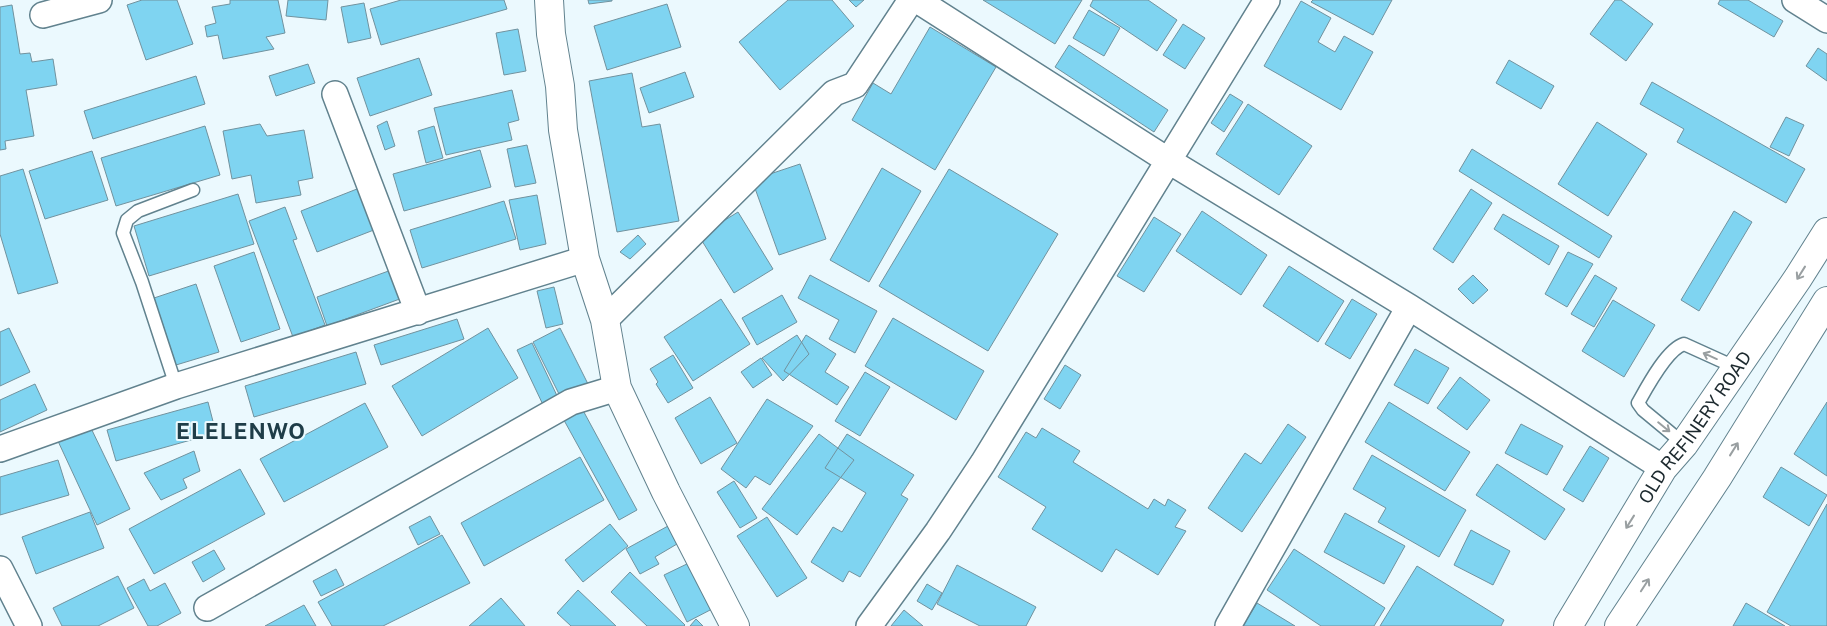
<svg xmlns="http://www.w3.org/2000/svg" width="1827" height="626" viewBox="0 0 1827 626" font-family="'Public Sans',sans-serif">
<rect width="100%" height="100%" fill="#ebf9fe"/>
<path fill="#7fd4f1" stroke="#71929e" d="M142,0H177L193,44L146,60L127,5Z
M230,0H278L285,33L266,37L274,49L223,59L218,35L207,37L205,26L216,23L212,7L230,4Z
M288,0H328L326,20L286,16Z
M401,0H504L507,9L381,45L370,9Z
M588,0H612V1L589,4Z
M788,0H832L854,26L780,90L739,42Z
M849,0H864L856,7Z
M983,0H1082L1055,44Z
M1093,0H1148L1177,20L1157,51L1090,6Z
M1313,0H1392L1373,35L1311,2Z
M1615,0H1621L1653,24L1626,61L1590,34Z
M1720,0H1748L1783,21L1774,37L1718,4Z
M1301,1L1331,18L1318,42L1335,52L1344,36L1373,52L1341,110L1264,66Z
M364,3L371,38L348,43L341,7Z
M667,4L681,47L607,70L594,26Z
M12,5L20,54L30,53L32,62L53,59L57,85L26,90L34,136L5,141L6,149L0,150V7Z
M1089,10L1120,28L1104,56L1073,38Z
M1183,24L1205,38L1185,69L1163,55Z
M930,27L996,67L935,170L852,120L873,83L891,94Z
M518,29L526,71L504,75L496,33Z
M1069,45L1168,110L1154,132L1055,67Z
M1818,48L1827,54V81L1806,66Z
M419,58L432,95L370,116L357,78Z
M1509,60L1554,86L1541,109L1496,83Z
M308,64L315,83L276,96L269,76Z
M685,72L694,97L649,113L640,88Z
M632,73L642,127L660,124L679,221L617,232L589,81Z
M196,76L205,104L93,139L84,111Z
M1652,82L1805,169L1786,203L1677,142L1684,129L1640,104Z
M512,90L519,120L508,123L512,140L446,155L434,108Z
M1230,94L1243,102L1224,132L1211,123Z
M1248,104L1312,146L1279,195L1216,154Z
M1786,117L1804,125L1789,156L1770,147Z
M387,121L395,146L385,150L377,126Z
M1597,122L1647,154L1608,216L1558,184Z
M260,124L267,136L304,130L313,178L298,181L301,195L256,203L251,175L232,179L223,131Z
M205,126L220,175L116,206L101,158Z
M434,126L443,158L426,163L418,131Z
M527,145L536,183L515,187L507,149Z
M1472,149L1612,236L1599,258L1459,171Z
M480,150L491,187L404,211L393,174Z
M92,151L108,200L45,219L29,171Z
M800,164L826,239L779,255L752,180Z
M882,168L921,191L869,282L830,260Z
M23,169L58,283L18,294L0,234V176Z
M949,169L1058,234L988,351L879,286Z
M362,187L379,228L317,252L301,211Z
M1471,189L1492,203L1453,263L1433,249Z
M238,194L254,244L149,276L134,226Z
M537,195L546,244L520,250L509,200Z
M504,201L516,239L422,268L410,230Z
M285,207L297,239L293,240L325,325L293,337L249,221Z
M1202,211L1267,255L1241,295L1176,251Z
M1734,211L1752,222L1699,311L1681,300Z
M738,212L773,269L734,293L699,236Z
M1503,214L1559,246L1549,265L1494,229Z
M1154,217L1181,234L1144,292L1117,276Z
M638,235L646,244L630,259L620,252Z
M254,252L280,329L241,342L214,266Z
M1568,252L1593,264L1567,307L1545,294Z
M1289,266L1344,301L1318,342L1263,306Z
M394,269L405,297L327,326L317,297Z
M810,275L877,311L855,353L829,339L839,320L798,298Z
M1473,275L1488,290L1473,304L1458,289Z
M1595,275L1617,288L1594,327L1571,314Z
M196,284L219,352L176,365L154,298Z
M554,287L563,324L546,328L537,291Z
M782,295L797,322L757,345L742,318Z
M721,299L750,344L693,381L664,337Z
M1352,299L1377,314L1350,359L1325,344Z
M1613,300L1655,325L1624,377L1582,351Z
M893,318L984,371L956,420L865,366Z
M457,319L464,339L381,365L374,345Z
M9,328L30,372L0,386V332Z
M488,328L518,378L422,436L392,386Z
M560,328L590,388L563,402L533,342Z
M797,335L809,354L783,381L762,358Z
M806,335L836,354L825,372L849,387L837,405L784,371Z
M532,343L560,402L545,409L517,350Z
M1415,349L1449,368L1428,404L1394,385Z
M356,352L366,384L254,417L245,386Z
M673,355L693,388L668,403L656,384L658,382L650,369Z
M761,358L772,375L753,388L741,372Z
M1065,365L1081,375L1060,409L1044,399Z
M865,372L890,387L860,436L835,421Z
M1460,377L1490,400L1467,430L1437,408Z
M35,384L47,410L0,432V400Z
M710,397L737,443L701,464L675,418Z
M767,399L813,426L770,485L755,476L746,488L721,469Z
M208,402L216,433L116,461L107,430Z
M1389,402L1470,452L1445,491L1365,442Z
M1827,402V476L1794,454Z
M365,403L388,447L284,502L260,459Z
M579,403L637,510L619,520L560,413Z
M89,424L130,509L97,525L57,439Z
M1288,424L1306,437L1242,532L1208,508L1245,453L1261,464Z
M1521,424L1563,446L1547,475L1505,453Z
M1042,428L1080,451L1073,462L1148,509L1154,499L1165,506L1168,499L1186,510L1175,527L1186,531L1158,575L1116,549L1102,572L1032,529L1046,507L998,477L1026,432L1036,438Z
M819,434L854,460L797,535L762,509Z
M847,434L914,475L901,495L908,499L860,577L849,571L843,582L811,562L833,527L842,532L866,493L825,468Z
M1590,446L1609,458L1583,502L1563,490Z
M194,451L200,471L183,479L187,488L161,500L144,473Z
M1372,455L1466,510L1439,557L1378,522L1386,508L1353,489Z
M580,457L604,500L484,566L461,523Z
M58,460L69,495L0,515V477Z
M1497,464L1565,509L1545,540L1476,495Z
M1781,467L1827,495L1809,526L1763,497Z
M240,469L265,514L154,574L129,529Z
M734,481L757,518L740,528L717,492Z
M1827,504V626H1791L1767,612Z
M90,512L104,548L36,574L22,537Z
M1345,513L1405,546L1384,584L1324,552Z
M430,516L440,534L418,545L409,527Z
M767,517L807,578L777,597L737,536Z
M610,524L628,546L583,582L565,560Z
M668,526L677,544L655,557L659,564L640,574L626,549Z
M1471,530L1510,551L1493,585L1454,565Z
M442,535L470,583L383,626H332L318,602Z
M1294,549L1385,608L1374,626H1321L1267,590Z
M214,550L225,569L203,582L192,562Z
M691,562L714,608L687,622L664,575Z
M957,565L1036,607L1026,626H980L937,604Z
M1417,566L1504,620L1501,626H1380Z
M336,569L344,585L321,596L313,581Z
M630,572L685,625L684,626H647L611,592Z
M118,576L134,608L98,626H62L53,608Z
M144,579L150,591L165,583L181,613L157,626H148L127,588Z
M927,584L942,593L932,610L917,601Z
M578,590L616,626H571L557,613Z
M501,598L525,626H469Z
M1257,603L1295,626H1243Z
M1746,603L1785,626H1733Z
M304,605L316,626H265Z
M904,610L923,626H891Z
M696,619L703,626H690Z"/>
<g fill="none" stroke-linecap="round" stroke-linejoin="round">
<g stroke="#61828e" stroke-width="15">
<path id="lane" d="M176,386L142,282L123,233L127,220L138,211L193,190
M1684,444L1643,410L1638,403C1647,387 1667,349 1684,344L1737,368"/>
</g>
<g stroke="#61828e" stroke-width="28">
<path id="street" d="M917,0L1169,161L1409,307L1663,468
M1795,0L1827,20
M43,15L99,0
M335,94L418,312
M605,320L834,93L855,85L911,0
M0,449L176,386L585,259
M0,569L29,626
M207,608L571,402L617,388
M869,626L938,531L983,463L1267,0
M1228,626L1409,307"/>
</g>
<g stroke="#61828e" stroke-width="30">
<g id="secondary">
<path d="M549,0L551,34L560,86L563,130L585,259L605,320L617,388L666,492L735,626"/>
<path id="s1" d="M1568,626L1663,468L1684,444L1798,278L1827,232"/>
<path d="M1619,626L1717,478L1827,301"/>
</g>
</g>
<use href="#lane" stroke="#fff" stroke-width="12"/>
<use href="#street" stroke="#fff" stroke-width="25"/>
<use href="#secondary" stroke="#fff" stroke-width="28"/>
</g>
<defs><path id="oneway-shaft" d="M-6 0H5M1.5-3L5.5 0L1.5 3" fill="none" stroke-width="1.6" stroke-linecap="round" stroke-linejoin="round" transform="scale(1.25)"/></defs>
<g stroke="#999fa1">
<use href="#oneway-shaft" transform="translate(1801 273) rotate(122)"/>
<use href="#oneway-shaft" transform="translate(1710 356) rotate(-156)"/>
<use href="#oneway-shaft" transform="translate(1664 427) rotate(39)"/>
<use href="#oneway-shaft" transform="translate(1734 449) rotate(-58)"/>
<use href="#oneway-shaft" transform="translate(1630 522) rotate(122)"/>
<use href="#oneway-shaft" transform="translate(1645 585) rotate(-57)"/>
</g>
<g text-anchor="middle" dominant-baseline="central" stroke-width="4" stroke-linejoin="round" paint-order="stroke">
<g font-size="18" fill="#1c292e" stroke="#ebf9fe">
<text stroke="none"><textPath href="#s1" startOffset="236">OLD REFINERY ROAD</textPath></text>
</g>
<g font-size="22" font-weight="bold" letter-spacing="1" fill="#1e3d48" stroke="#ebf9fe">
<text x="241" y="431">ELELENWO</text>
</g>
</g>
</svg>
